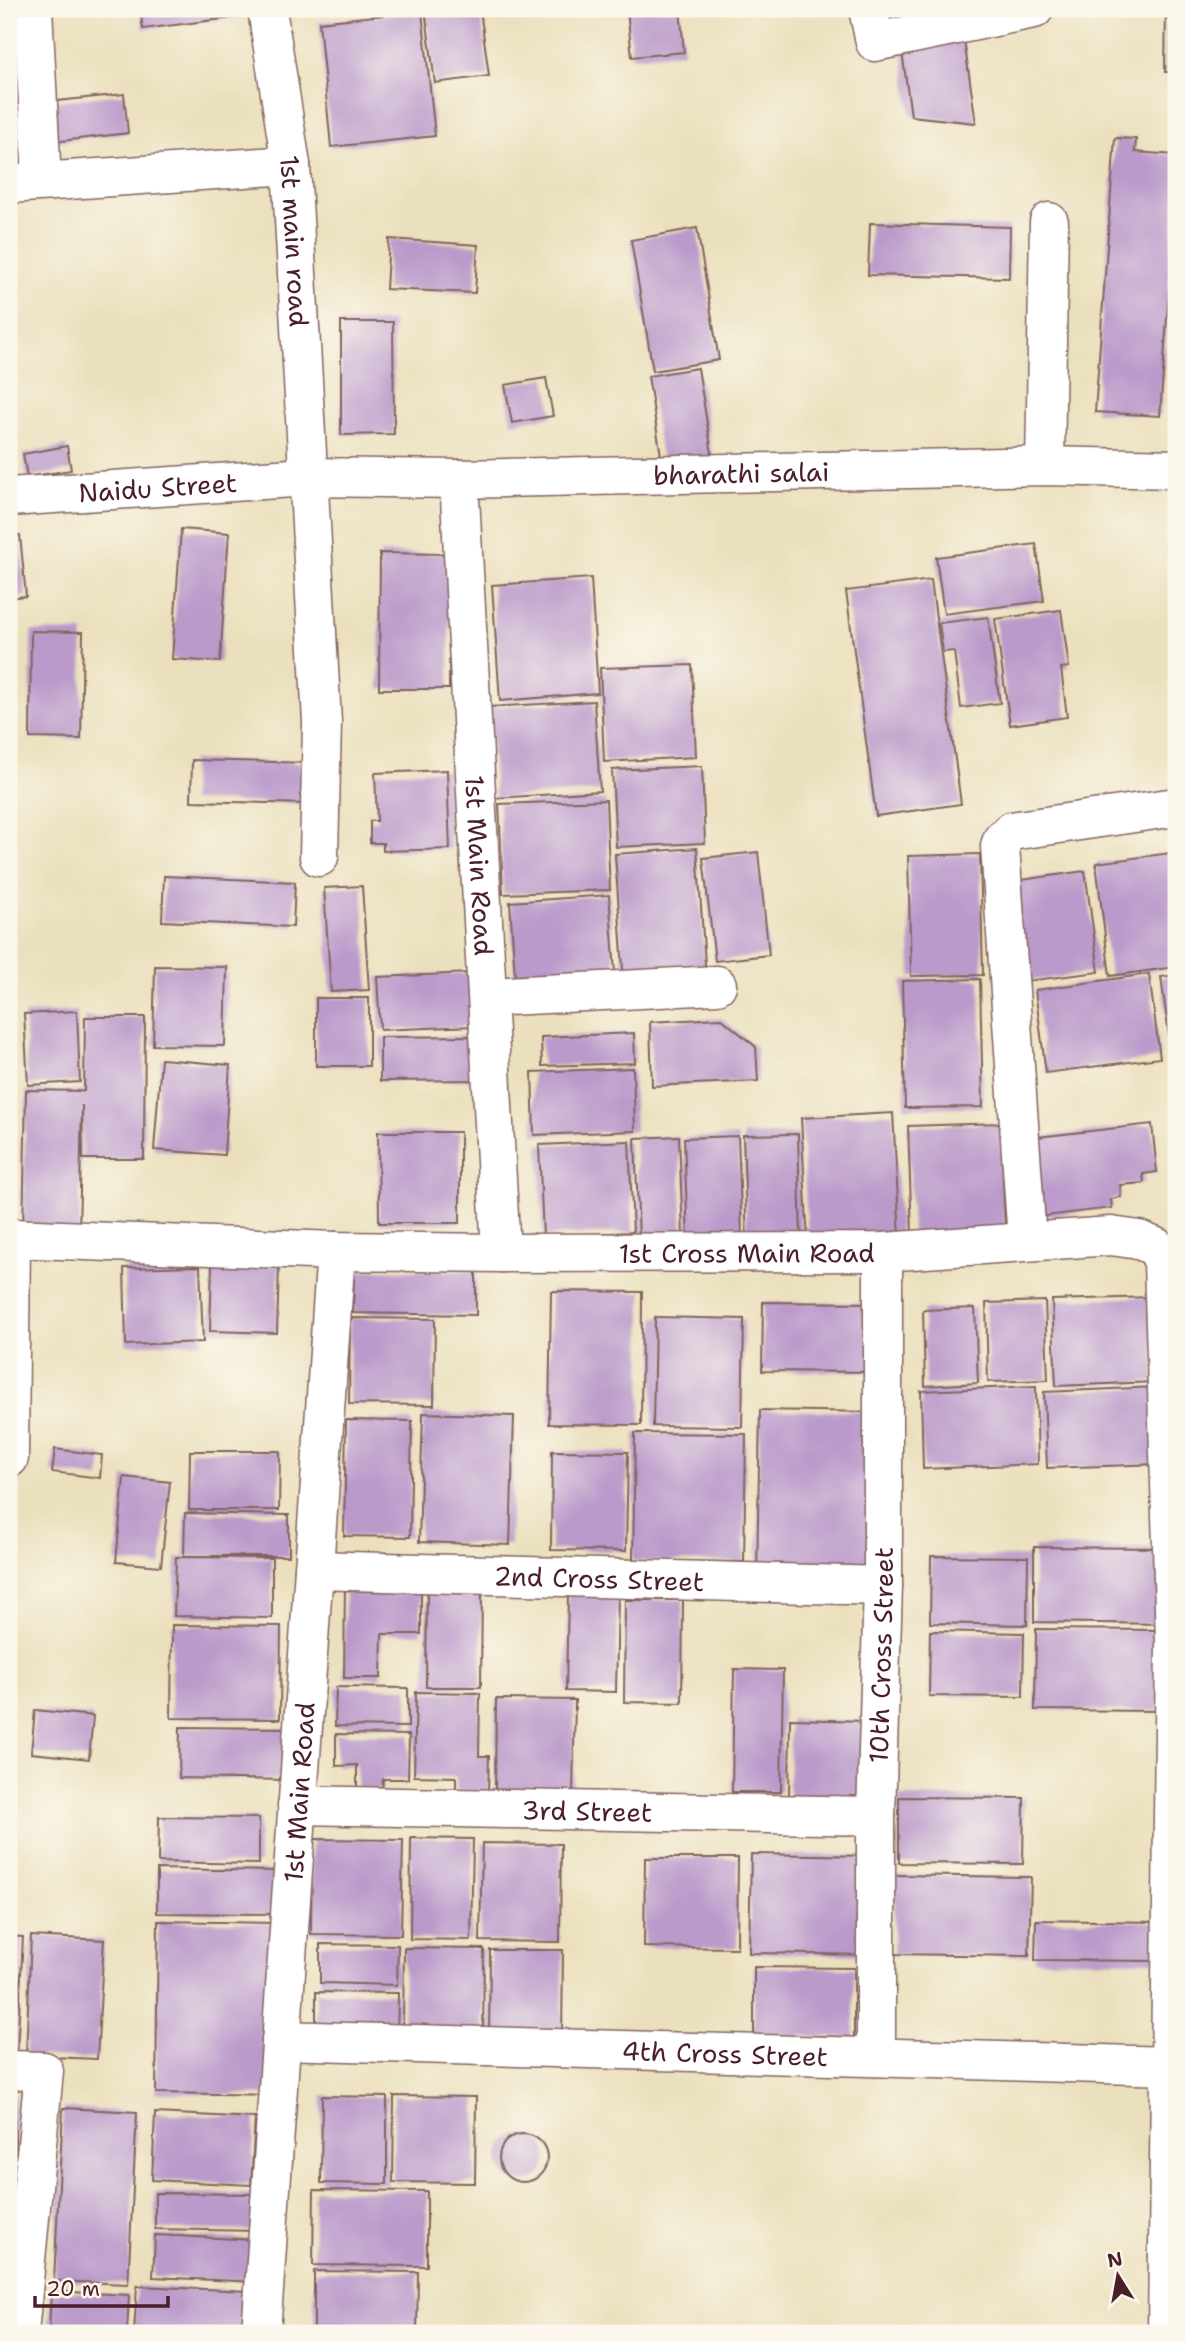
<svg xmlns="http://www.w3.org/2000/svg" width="1185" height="2342" viewBox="0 0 1185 2342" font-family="'Shantell Sans',sans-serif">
<rect width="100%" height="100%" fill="#fbf7ec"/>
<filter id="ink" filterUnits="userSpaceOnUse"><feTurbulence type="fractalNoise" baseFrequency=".0143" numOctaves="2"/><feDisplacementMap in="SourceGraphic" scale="14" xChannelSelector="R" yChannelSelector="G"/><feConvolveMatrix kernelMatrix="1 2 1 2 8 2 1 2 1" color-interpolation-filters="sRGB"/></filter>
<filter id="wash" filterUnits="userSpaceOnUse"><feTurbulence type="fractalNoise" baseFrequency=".00686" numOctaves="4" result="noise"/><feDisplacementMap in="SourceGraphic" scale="28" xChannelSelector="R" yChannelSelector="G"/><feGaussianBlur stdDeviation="1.57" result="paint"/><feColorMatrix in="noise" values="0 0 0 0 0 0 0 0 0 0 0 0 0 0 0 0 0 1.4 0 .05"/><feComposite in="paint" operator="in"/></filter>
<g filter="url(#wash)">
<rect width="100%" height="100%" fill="#ebe0bd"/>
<g id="blocks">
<path fill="#ba9aca" d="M140,9H254V15L143,29Z
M425,9H480L489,76L435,83Z
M627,9H680L684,52L632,57Z
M895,9H943L898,21Z
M1166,9H1176V72H1165Z
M422,11L435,136L331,147L319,22Z
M963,33L976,123L911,116L901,44Z
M21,59L34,120L9,125V61Z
M124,94L128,133L53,142L48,102Z
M1115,138L1136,139L1135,152L1176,155V192L1160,416L1095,412Z
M870,223L1010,227L1009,278L868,275Z
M697,228L719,360L653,371L631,240Z
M389,239L478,245L475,293L386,289Z
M341,322H393L394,434L341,435Z
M698,368L713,460L663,468L648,376Z
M546,378L553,416L512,423L505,385Z
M67,446L71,470L27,477L23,454Z
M181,529L229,533L220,662L172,659Z
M20,535L26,596L9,598V536Z
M1036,544L1044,601L944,614L936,557Z
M1176,546V599L1175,600L1167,547Z
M380,553L450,554L449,689H379Z
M591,578L598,693L500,701L492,585Z
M931,580L961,804L876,816L846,591Z
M1061,610L1069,667L1061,668L1067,717L1010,725L995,619Z
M988,617L1000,703L961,708L954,651L943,652L939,623Z
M31,631L83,632L81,739L30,738Z
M692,665L696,757L604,762L600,668Z
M594,701L600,791L495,798L489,707Z
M192,760L311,763L310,804L191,801Z
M702,766L705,843L616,847L612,770Z
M447,770L450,849L383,851V843H370V821H377L375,773Z
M606,800L610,890L503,894L499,804Z
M697,848L706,979L624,984L615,854Z
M758,852L769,955L715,961L703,858Z
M1170,853L1176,897V967L1110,976L1096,863Z
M980,854L983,975L911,976L908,856Z
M1085,871L1099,972L1027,981L1014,881Z
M164,876L295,882L293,927L162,921Z
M362,886L369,990L331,992L324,888Z
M609,895L616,985L516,993L510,902Z
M155,966L227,967L225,1046L153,1045Z
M472,973L474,1026L380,1030L377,977Z
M1149,974L1160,1058L1046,1073L1035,990Z
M1176,975V1050H1171L1161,977Z
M980,979L983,1107L905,1108L902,981Z
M316,998H369V1066H316Z
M77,1011L80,1082L28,1085L24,1014Z
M85,1017H145L144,1159H83L82,1105L79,1233L23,1232L26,1090L84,1091Z
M721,1018L756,1047L758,1081L652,1086L650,1022Z
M634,1033L635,1063L542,1066L541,1037Z
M474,1036L475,1080L380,1081V1037Z
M161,1059L230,1065L224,1155L154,1150Z
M633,1068L635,1131L534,1135L532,1072Z
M893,1113L900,1237L808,1242L801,1118Z
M1001,1123L1005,1230L912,1234L908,1126Z
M1152,1124L1157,1172L1143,1174L1144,1183L1120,1185L1121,1197L1111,1199L1112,1208L1037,1217L1029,1138Z
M378,1132H460V1223H379Z
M798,1134L801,1241L747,1243L743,1135Z
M679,1136L683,1237L639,1239L635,1138Z
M738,1136L742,1237L688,1239L684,1138Z
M629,1141L633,1232L543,1236L539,1145Z
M212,1265L279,1266L277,1333L210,1331Z
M200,1266L203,1342L126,1345L124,1268Z
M354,1270L476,1271V1315L353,1313Z
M551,1291L642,1292L641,1425L549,1424Z
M1152,1297L1155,1382L1056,1386L1052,1300Z
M1045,1301L1048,1380L988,1382L986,1303Z
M763,1302L876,1303L874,1372L762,1371Z
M975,1308L978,1383L925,1386L923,1310Z
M655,1317L744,1319L742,1427L653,1426Z
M350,1318L435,1319L434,1405L349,1404Z
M1036,1386L1038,1464L923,1469L921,1391Z
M1158,1387L1160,1464L1047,1468L1044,1392Z
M760,1410L872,1412L869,1577L757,1576Z
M423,1413L514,1416L510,1545L419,1542Z
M346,1420L412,1421L410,1537L344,1536Z
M635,1433L746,1434L744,1562L633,1561Z
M55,1449L102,1455L100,1478L52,1472Z
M190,1451H280L279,1510H189Z
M552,1451L628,1452L626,1551L551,1550Z
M124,1477L170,1482L161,1566L116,1562Z
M185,1513L289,1515V1556H184Z
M1034,1547L1167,1548L1166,1624L1034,1622Z
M931,1556L1028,1557L1027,1625L930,1623Z
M176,1557L272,1558V1618L174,1616Z
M345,1582L421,1583V1634H382L381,1678H344Z
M427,1587L482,1588L481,1687H426Z
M568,1594L618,1595L616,1692L566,1691Z
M625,1600H683L682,1703L624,1702Z
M172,1625L281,1626L280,1719L171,1718Z
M1036,1629L1161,1630L1159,1711L1035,1710Z
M930,1631L1024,1633L1023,1697L929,1696Z
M734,1669L783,1670L781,1792H732Z
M336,1687L408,1688V1727L335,1726Z
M416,1692L480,1693L479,1756H489L488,1792L456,1791V1777L414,1776Z
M496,1699L575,1700L573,1794L495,1793Z
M35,1710L93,1716L89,1759L31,1753Z
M790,1719L868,1721L867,1797L789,1796Z
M180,1727L292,1728L291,1780L179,1778Z
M336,1734L409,1735L408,1779H383L382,1790H357V1765L336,1766Z
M899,1797L1024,1798L1023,1864L899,1863Z
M159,1817L259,1818V1864L158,1862Z
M411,1838L473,1839L471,1940L410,1939Z
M312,1839L403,1840L401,1935L311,1934Z
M482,1843L561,1844L560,1942L480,1941Z
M751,1854L871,1856L869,1955L749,1953Z
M645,1858H738L737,1948L644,1947Z
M157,1869L276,1871V1914L157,1913Z
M895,1875L1031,1877L1029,1956L893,1954Z
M1036,1920L1157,1922V1961L1035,1960Z
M158,1921L275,1923L273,2095L156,2093Z
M9,1936L23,1937L17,2054L9,2053Z
M31,1936L104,1940L97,2059L26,2056Z
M320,1944L398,1945L397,1985L320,1983Z
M404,1948L484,1949L483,2043L403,2028Z
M490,1950H563L562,2040L489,2039Z
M754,1967L854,1968V2037L754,2035Z
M316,1992L398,1993L397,2040L316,2039Z
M9,2096H14L16,2171H9Z
M322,2096L387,2097V2184L321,2183Z
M394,2096L476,2097L475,2183L393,2182Z
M63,2108L137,2112L128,2284L54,2281Z
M155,2113L255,2118L251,2185L152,2180Z
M499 2158a24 24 0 1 1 48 0a24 24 0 1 1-48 0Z
M314,2190L427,2191V2266L313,2265Z
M155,2193L257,2194V2231L155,2229Z
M155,2235L258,2240L256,2282L153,2277Z
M314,2271L418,2272L417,2333H314Z
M137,2286L248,2291L246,2333H134Z
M51,2291L129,2295L127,2333H49Z"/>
</g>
</g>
<g filter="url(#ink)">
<use href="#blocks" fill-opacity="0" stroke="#82635e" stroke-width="2"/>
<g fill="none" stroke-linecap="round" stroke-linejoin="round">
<g stroke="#82635e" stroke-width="41">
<g id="minor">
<path d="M33,9L42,181"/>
<path id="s1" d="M267,9L291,165L322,722L319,857"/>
<path d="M868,9L875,42L1034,9"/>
<path d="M9,184L291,165"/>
<path d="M1045,466L1049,222"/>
<path id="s2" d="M459,479L501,1253"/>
<path id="s3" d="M9,497L307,477L459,479L1045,466L1176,469"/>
<path d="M488,997L717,985"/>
<path d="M1027,1241L1000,846L1002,840L1011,831L1176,807"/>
<path id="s4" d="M9,1458L11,1238L336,1251L501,1253L883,1252L1111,1236L1139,1240L1156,1247L1163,1262L1175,1642L1167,2333"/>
<path id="s5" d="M314,1570L883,1586"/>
<path id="s6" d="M297,1805L876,1816"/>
<path id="s7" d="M281,2040L1170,2066"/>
<path id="s8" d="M876,2057V1816L883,1586V1252"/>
<path d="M9,2070L44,2071L19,2333"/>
<path id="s9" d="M261,2333L336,1251"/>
</g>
</g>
<use href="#minor" stroke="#fff" stroke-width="38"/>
</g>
</g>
<g text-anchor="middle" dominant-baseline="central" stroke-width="5" stroke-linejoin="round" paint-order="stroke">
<g font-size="26" fill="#4a1f2b" stroke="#fbf7ec">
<text stroke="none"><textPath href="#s1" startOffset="234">1st main road</textPath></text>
<text stroke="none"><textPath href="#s3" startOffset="733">bharathi salai</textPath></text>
<text stroke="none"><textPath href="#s3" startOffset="149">Naidu Street</textPath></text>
<text stroke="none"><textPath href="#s2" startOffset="387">1st Main Road</textPath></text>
<text stroke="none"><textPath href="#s4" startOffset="956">1st Cross Main Road</textPath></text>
<text stroke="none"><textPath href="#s5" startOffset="285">2nd Cross Street</textPath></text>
<text stroke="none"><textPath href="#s8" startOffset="402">10th Cross Street</textPath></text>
<text stroke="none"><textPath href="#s9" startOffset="542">1st Main Road</textPath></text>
<text stroke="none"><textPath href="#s6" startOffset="290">3rd Street</textPath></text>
<text stroke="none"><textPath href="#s7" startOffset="444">4th Cross Street</textPath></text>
</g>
</g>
<rect width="1185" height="2342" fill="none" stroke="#fbf7ec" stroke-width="35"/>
<g transform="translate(1118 2276) rotate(349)" stroke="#fbf7ec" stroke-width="5" paint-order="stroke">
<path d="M0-5L12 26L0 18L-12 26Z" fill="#4a1f2b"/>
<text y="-10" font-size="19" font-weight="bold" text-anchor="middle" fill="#4a1f2b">N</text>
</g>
<path d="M35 2296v10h133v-10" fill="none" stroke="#4a1f2b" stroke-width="3.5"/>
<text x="46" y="2296" font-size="21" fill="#4a1f2b" stroke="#fbf7ec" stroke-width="5" paint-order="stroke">20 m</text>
</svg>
